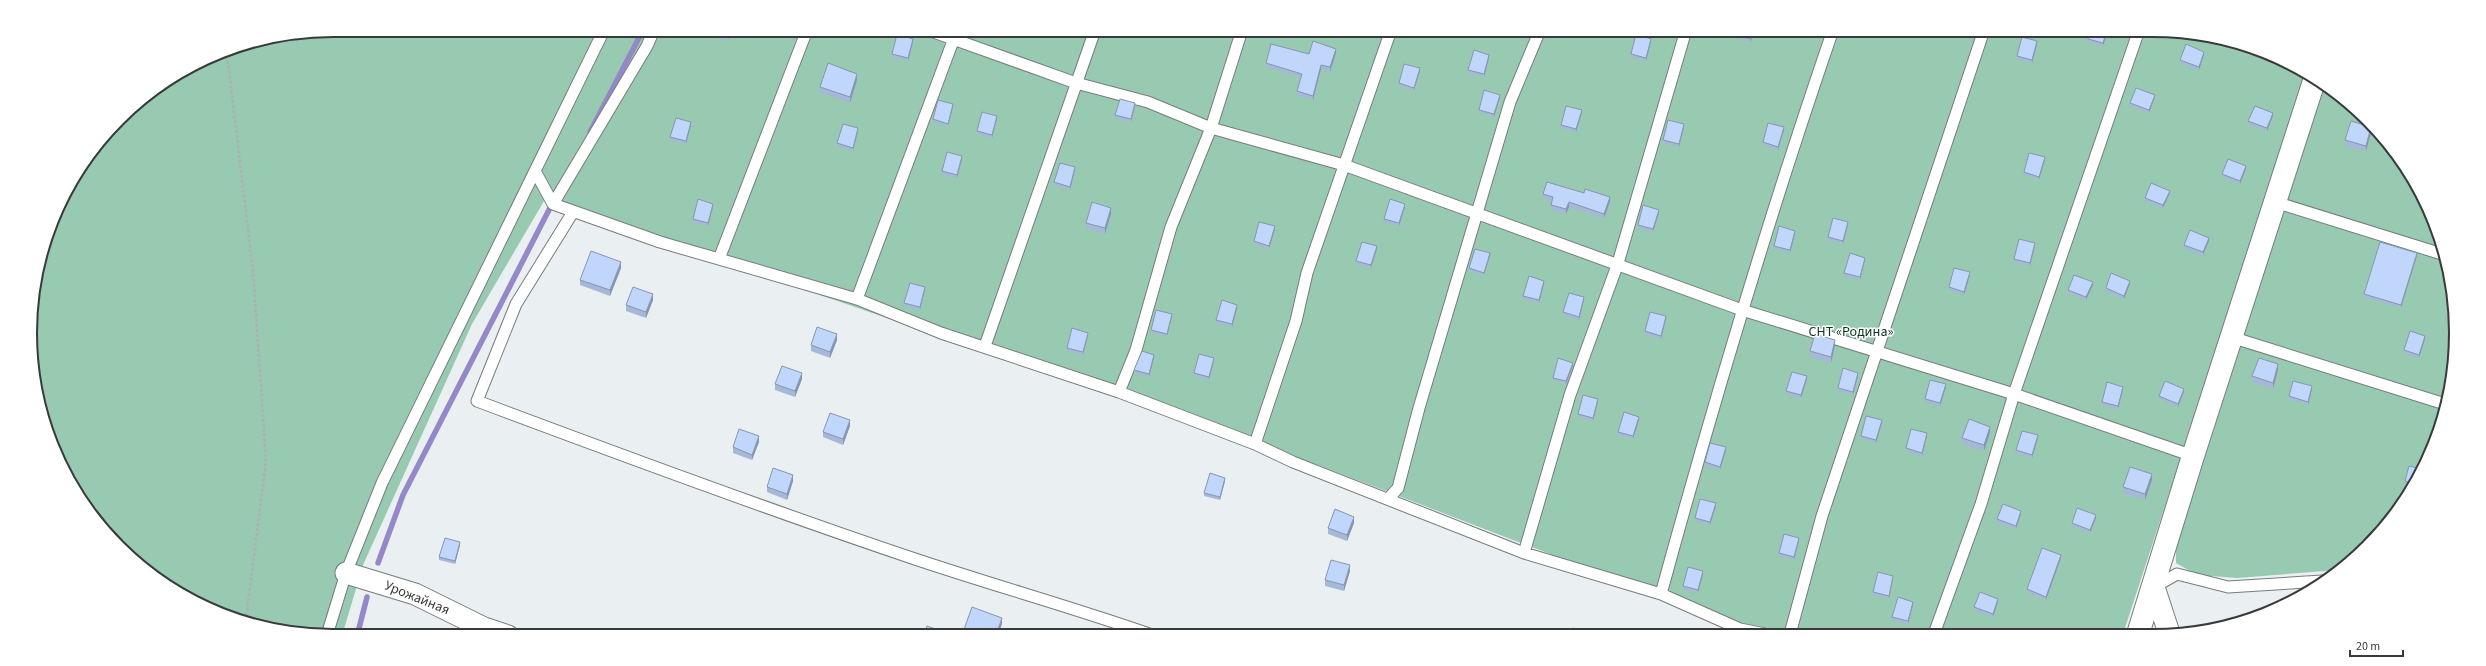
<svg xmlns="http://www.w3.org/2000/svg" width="2486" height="666" viewBox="0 0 2486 666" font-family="'Source Sans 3',sans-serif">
<rect width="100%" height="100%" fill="#eaeff2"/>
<path fill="#98cab1" d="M333,30H2153L2212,36L2269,53L2307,73L2123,634H1758L1318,465L544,201L472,324L363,565L342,636H333L274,630L181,595L133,561L92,517L61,467L40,412L31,313L40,254L61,199L93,148L133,105L217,53L274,36Z
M2325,84L2367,119L2405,164L2433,217L2450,274L2456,333L2450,392L2416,484L2353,561L2338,570L2237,578L2197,575L2176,563V547Z"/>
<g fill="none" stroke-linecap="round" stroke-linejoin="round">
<path stroke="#9588c9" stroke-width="5.5" d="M590,132L643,30
M378,563L403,495L553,202
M357,636L367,597"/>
<g stroke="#777c7e" stroke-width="13">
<path id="service" d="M928,30L1076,83L1148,102L1211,128L1344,165L1742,310L2014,394L2193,456
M535,171L553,204L660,242L857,299L941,333L1119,392L1255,444L1293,462L1524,553L1661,594L1740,629L1765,634
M2275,202L2445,255
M553,204L647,46L654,30
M573,212L516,304L477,401C621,455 766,509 912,558C992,585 1072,607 1152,635
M719,259L807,30
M857,299L957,30
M2231,337L2445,404
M985,346L1095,30
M1119,392L1136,350L1171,227L1211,128L1242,30
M1255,444L1296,321L1307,273L1391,30
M1389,498L1398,488L1419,408L1510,102L1540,30
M1524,553L1570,395L1618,263L1686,30
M2154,587L2177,574L2228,587L2322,581
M1661,594C1713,404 1769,216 1833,30
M1790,634L1822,516L1984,30
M1934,634L1981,504L2014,394L2139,30
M327,635L346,573L382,483L604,30"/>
</g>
<g stroke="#777c7e" stroke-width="23">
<path id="minor" d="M346,573L415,594L484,628L508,636
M2154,587L2169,633"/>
</g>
<g stroke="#777c7e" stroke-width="24">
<path id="tertiary" d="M2138,634L2193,456L2315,78"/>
</g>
<path stroke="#adb1b3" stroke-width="2.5" stroke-dasharray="3 2" stroke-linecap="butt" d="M225,51L229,70L253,271L266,461L246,619"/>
<use href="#service" stroke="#fff" stroke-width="11"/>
<use href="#minor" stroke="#fff" stroke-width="21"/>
<use href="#tertiary" stroke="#fff" stroke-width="22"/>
</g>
<path fill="#a5b8d8" d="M732,30L729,41L714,37V34Z
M1707,30H1754L1751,42Z
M2108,30L2103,46L2088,42V39Z
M913,42L908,61L892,57V54Z
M1651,42L1646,61L1631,57V54Z
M2037,44L2032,63L2017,59V56Z
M1336,53L1330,72L1321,69L1313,100L1297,95V91L1301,77L1266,67V63Z
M2204,55L2199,70L2180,63V60Z
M1489,58L1484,77L1468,73V70Z
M1420,71L1414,90L1399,86V83Z
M857,80L850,103L820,92V87Z
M2155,97L2149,113L2130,106V103Z
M1500,98L1494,117L1479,112V110Z
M1135,106L1131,122L1115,118V115Z
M953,107L948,126L933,122V119Z
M1582,113L1576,132L1561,128V125Z
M2273,116L2267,131L2248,124V121Z
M997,119L992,138L977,134V131Z
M691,125L686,144L670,140V137Z
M1684,127L1679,147L1663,143V140Z
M1784,130L1778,150L1763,145V142Z
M858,131L853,151L837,146V143Z
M2371,133L2366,151L2345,146V140Z
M962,159L957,178L942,174V171Z
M2045,160L2039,180L2024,175V172Z
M2246,169L2240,184L2222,177V174Z
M1075,170L1070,190L1054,185V182Z
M2170,193L2163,208L2145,201V198Z
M1543,194L1610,202L1604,218L1569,207L1566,214L1551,209V205L1552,201L1543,198Z
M713,207L708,226L693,222V219Z
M1405,207L1399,226L1384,222V219Z
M1659,213L1653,232L1638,228V225Z
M1111,214L1105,234L1086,228V223Z
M1848,225L1843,244L1828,240V237Z
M1275,229L1269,249L1254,244V241Z
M1795,234L1790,253L1774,249V246Z
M2209,241L2203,255L2184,248V245Z
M2035,246L2030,266L2014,262V259Z
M1377,249L1371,268L1356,264V261Z
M1490,256L1484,275L1469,271V268Z
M2417,256L2401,308L2364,297V294Z
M1865,260L1860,280L1844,276V273Z
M621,268L610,296L580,285V280Z
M1970,275L1964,295L1949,290V287Z
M1544,284L1539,303L1523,299V296Z
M2130,284L2124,299L2106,291V288Z
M2093,285L2086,300L2068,293V290Z
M925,290L920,310L904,306V303Z
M653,300L646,318L626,311V305Z
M1584,300L1579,320L1563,315V312Z
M1237,308L1232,327L1216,323V320Z
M1172,317L1167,336L1151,332V330Z
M1666,319L1661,339L1645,334V331Z
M1088,335L1083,355L1067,351V348Z
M2425,339L2419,358L2404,353V350Z
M837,340L830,358L811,351V345Z
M1835,346L1831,363L1810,357V351Z
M1154,358L1149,377L1134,373V370Z
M1214,361L1209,380L1194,376V373Z
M1573,366L1566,384L1553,380V378Z
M2278,370L2273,389L2252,382V376Z
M1858,376L1853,395L1838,391V388Z
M802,379L795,397L775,390V384Z
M1807,379L1801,398L1786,394V391Z
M1946,387L1940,406L1925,402V399Z
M2312,389L2308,405L2289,399V396Z
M2123,390L2118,409L2102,405V402Z
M2184,392L2178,407L2159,399V396Z
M1598,402L1593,421L1578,417V414Z
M1639,420L1633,439L1618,435V432Z
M1882,423L1876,443L1861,438V436Z
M850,426L843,445L823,437V432Z
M1990,433L1984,451L1962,444V438Z
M1927,436L1922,456L1906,451V448Z
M2038,438L2032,458L2016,453V450Z
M759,442L752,460L733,453V447Z
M1726,450L1720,470L1705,465V462Z
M2152,480L2145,500L2123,493V487Z
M793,481L787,500L767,492V487Z
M1225,481L1220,500L1204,496V493Z
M2405,481L2416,484L2414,487L2405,484Z
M1716,506L1710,525L1695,521V518Z
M2021,514L2016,529L1997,522V519Z
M2096,518L2090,533L2072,526V523Z
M1354,523L1347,541L1328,534V528Z
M1799,541L1794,560L1779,556V553Z
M460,545L455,564L439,560V557Z
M2061,558L2046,600L2027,592V589Z
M1350,571L1344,591L1325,586V580Z
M1703,574L1698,593L1683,589V586Z
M1893,579L1889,599L1873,595V592Z
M1998,602L1993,617L1974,610V607Z
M1913,605L1908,624L1892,620V617Z"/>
<path fill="#8696b0" d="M1753,30H1754L1751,42V39Z
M2107,30H2108L2103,46V43Z
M913,39V42L908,61V58Z
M1651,39V42L1646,61V58Z
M2037,41V44L2032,63V60Z
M1336,49V53L1330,72V67Z
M2204,52V55L2199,70V67Z
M1489,55V58L1484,77V74Z
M1321,65V69L1313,100V96Z
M1420,68V71L1414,90V88Z
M857,74V80L850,103V97Z
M1500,95V98L1494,117V114Z
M2155,95V97L2149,113V110Z
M1135,103V106L1131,122V119Z
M953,104V107L948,126V124Z
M1582,110V113L1576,132V129Z
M2273,113V116L2267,131V128Z
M997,116V119L992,138V135Z
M691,122V125L686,144V141Z
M1684,124V127L1679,147V144Z
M1784,127V130L1778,150V147Z
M2371,127V133L2366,151V146Z
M858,128V131L853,151V148Z
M962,156V159L957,178V175Z
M2045,157V160L2039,180V177Z
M2246,166V169L2240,184V181Z
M1075,167V170L1070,190V187Z
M2170,191V193L2163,208V205Z
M1610,197V202L1604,218V214Z
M1569,202V207L1566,214V209Z
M713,204V207L708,226V223Z
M1405,204V207L1399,226V223Z
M1111,208V214L1105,234V228Z
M1659,210V213L1653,232V229Z
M1848,222V225L1843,244V241Z
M1275,226V229L1269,249V246Z
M1795,231V234L1790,253V250Z
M2209,238V241L2203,255V252Z
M2035,243V246L2030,266V263Z
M1377,246V249L1371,268V265Z
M1490,253V256L1484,275V273Z
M2417,253V256L2401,308V305Z
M1865,258V260L1860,280V277Z
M621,262V268L610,296V290Z
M1970,272V275L1964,295V292Z
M1544,281V284L1539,303V300Z
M2130,281V284L2124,299V296Z
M2093,282V285L2086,300V297Z
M925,287V290L920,310V307Z
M653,294V300L646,318V312Z
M1584,297V300L1579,320V317Z
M1237,305V308L1232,327V324Z
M1172,314V317L1167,336V334Z
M1666,316V319L1661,339V336Z
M1088,333V335L1083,355V352Z
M837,334V340L830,358V352Z
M2425,336V339L2419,358V355Z
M1835,340V346L1831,363V357Z
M1154,355V358L1149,377V374Z
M1214,358V361L1209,380V377Z
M1573,363V366L1566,384V381Z
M2278,364V370L2273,389V383Z
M802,373V379L795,397V391Z
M1858,373V376L1853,395V392Z
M1807,376V379L1801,398V395Z
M1946,384V387L1940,406V403Z
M2312,386V389L2308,405V402Z
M2123,387V390L2118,409V406Z
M2184,389V392L2178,407V404Z
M1598,399V402L1593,421V418Z
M1639,417V420L1633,439V436Z
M850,420V426L843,445V439Z
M1882,420V423L1876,443V440Z
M1990,427V433L1984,451V445Z
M1927,433V436L1922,456V453Z
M2038,435V438L2032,458V455Z
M759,436V442L752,460V455Z
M1726,447V450L1720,470V467Z
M2152,474V480L2145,500V494Z
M793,475V481L787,500V494Z
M1225,478V481L1220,500V497Z
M1716,503V506L1710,525V522Z
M2021,511V514L2016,529V526Z
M2096,515V518L2090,533V530Z
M1354,517V523L1347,541V535Z
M1799,538V541L1794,560V557Z
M460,542V545L455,564V561Z
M2061,555V558L2046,600V597Z
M1350,565V571L1344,591V585Z
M1703,571V574L1698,593V590Z
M1893,576V579L1889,599V596Z
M1998,599V602L1993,617V614Z
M1913,602V605L1908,624V621Z
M1002,618V624L998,635H996Z"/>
<path fill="#c0d6fb" stroke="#8696b0" d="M715,30H732L729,38L714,34Z
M1718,30H1753L1751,39Z
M2090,30H2107L2103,43L2088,39Z
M897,34L913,39L908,58L892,54Z
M1636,34L1651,39L1646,58L1631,54Z
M2022,37L2037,41L2032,60L2017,56Z
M1313,41L1336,49L1330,67L1321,65L1313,96L1297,91L1302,74L1266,63L1271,44L1309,54Z
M2186,44L2204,52L2199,67L2180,60Z
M1474,50L1489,55L1484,74L1468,70Z
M828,63L857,74L850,97L820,87Z
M1404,64L1420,68L1414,88L1399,83Z
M2136,88L2155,95L2149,110L2130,103Z
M1484,90L1500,95L1494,114L1479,110Z
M1120,99L1135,103L1131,119L1115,115Z
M938,100L953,104L948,124L933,119Z
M1566,106L1582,110L1576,129L1561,125Z
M2255,106L2273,113L2267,128L2248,121Z
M982,112L997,116L992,135L977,131Z
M676,118L691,122L686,141L670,137Z
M1668,120L1684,124L1679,144L1663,140Z
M2351,121L2371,127L2366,146L2345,140Z
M1768,123L1784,127L1778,147L1763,142Z
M843,124L858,128L853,148L837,143Z
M947,152L962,156L957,175L942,171Z
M2029,153L2045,157L2039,177L2024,172Z
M2228,159L2246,166L2240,181L2222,174Z
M1060,163L1075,167L1070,187L1054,182Z
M1547,182L1584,193L1585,189L1610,197L1604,214L1569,202L1566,209L1551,205L1553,197L1543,194Z
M2151,183L2170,191L2163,205L2145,198Z
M698,199L713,204L708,223L693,219Z
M1390,199L1405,204L1399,223L1384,219Z
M1092,202L1111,208L1105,228L1086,223Z
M1643,205L1659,210L1653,229L1638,225Z
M1833,218L1848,222L1843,241L1828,237Z
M1259,222L1275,226L1269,246L1254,241Z
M1779,226L1795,231L1790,250L1774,246Z
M2190,230L2209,238L2203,252L2184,245Z
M2019,239L2035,243L2030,263L2014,259Z
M1362,242L1377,246L1371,265L1356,261Z
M2380,242L2417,253L2401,305L2364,294Z
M1475,249L1490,253L1484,273L1469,268Z
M591,251L621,262L610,290L580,280Z
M1850,253L1865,258L1860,277L1844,273Z
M1954,268L1970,272L1964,292L1949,287Z
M2111,273L2130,281L2124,296L2106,288Z
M2074,275L2093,282L2086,297L2068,290Z
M1529,276L1544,281L1539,300L1523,296Z
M910,283L925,287L920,307L904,303Z
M633,287L653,294L646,312L626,305Z
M1569,293L1584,297L1579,317L1563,312Z
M1222,300L1237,305L1232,324L1216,320Z
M1156,310L1172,314L1167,334L1151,330Z
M1650,312L1666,316L1661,336L1645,331Z
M817,327L837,334L830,352L811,345Z
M1072,328L1088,333L1083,352L1067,348Z
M2410,331L2425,336L2419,355L2404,350Z
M1815,334L1835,340L1831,357L1810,351Z
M1142,351L1154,355L1149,374L1134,370Z
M1199,354L1214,358L1209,377L1194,373Z
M1558,358L1573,363L1566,381L1553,378Z
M2259,358L2278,364L2273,383L2252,376Z
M782,366L802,373L795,391L775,384Z
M1843,368L1858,373L1853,392L1838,388Z
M1792,372L1807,376L1801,395L1786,391Z
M1930,380L1946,384L1940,403L1925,399Z
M2165,381L2184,389L2178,404L2159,396Z
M2293,381L2312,386L2308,402L2289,396Z
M2107,382L2123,387L2118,406L2102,402Z
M1583,395L1598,399L1593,418L1578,414Z
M1624,412L1639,417L1633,436L1618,432Z
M830,413L850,420L843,439L823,432Z
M1866,416L1882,420L1876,440L1861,436Z
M1969,419L1990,427L1984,445L1962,438Z
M739,429L759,436L752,455L733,447Z
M1911,429L1927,433L1922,453L1906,448Z
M2022,431L2038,435L2032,455L2016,450Z
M1710,443L1726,447L1720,467L1705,462Z
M2409,466L2421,469L2416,484L2405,481Z
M2130,467L2152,474L2145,494L2123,487Z
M773,468L793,475L787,494L767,487Z
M1210,473L1225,478L1220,497L1204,493Z
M1700,499L1716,503L1710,522L1695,518Z
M2003,504L2021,511L2016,526L1997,519Z
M2077,508L2096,515L2090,530L2072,523Z
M1335,509L1354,517L1347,535L1328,528Z
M1784,534L1799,538L1794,557L1779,553Z
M445,538L460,542L455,561L439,557Z
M2042,548L2061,555L2046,597L2027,589Z
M1331,560L1350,565L1344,585L1325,580Z
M1688,567L1703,571L1698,590L1683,586Z
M1878,572L1893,576L1889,596L1873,592Z
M1980,592L1998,599L1993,614L1974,607Z
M1898,597L1913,602L1908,621L1892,617Z
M972,607L1002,618L996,635H962Z
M927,626L947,633L946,635H924Z
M1573,628L1591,634H1570Z"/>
<g text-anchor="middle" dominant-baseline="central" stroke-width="3" stroke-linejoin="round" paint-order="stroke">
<g font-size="14" fill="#0e3324" stroke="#fff">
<text x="1851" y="332">СНТ «Родина»</text>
</g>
<g font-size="14" fill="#383a3b" stroke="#fff">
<text transform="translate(417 598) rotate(22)">Урожайная</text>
</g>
</g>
<path d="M0 0H2486V666H0ZM333 37H2153A296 296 0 0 1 2449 333V333A296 296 0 0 1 2153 629H333A296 296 0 0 1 37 333V333A296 296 0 0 1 333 37Z" fill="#fff" fill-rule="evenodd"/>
<path fill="none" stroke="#383a3b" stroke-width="2" d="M333 37H2153A296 296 0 0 1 2449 333V333A296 296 0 0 1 2153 629H333A296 296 0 0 1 37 333V333A296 296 0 0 1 333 37Z"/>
<path d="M2350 650v6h53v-6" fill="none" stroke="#383a3b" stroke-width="2"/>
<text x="2356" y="650" font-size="12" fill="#383a3b" stroke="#ffffff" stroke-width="3" paint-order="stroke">20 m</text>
</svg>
